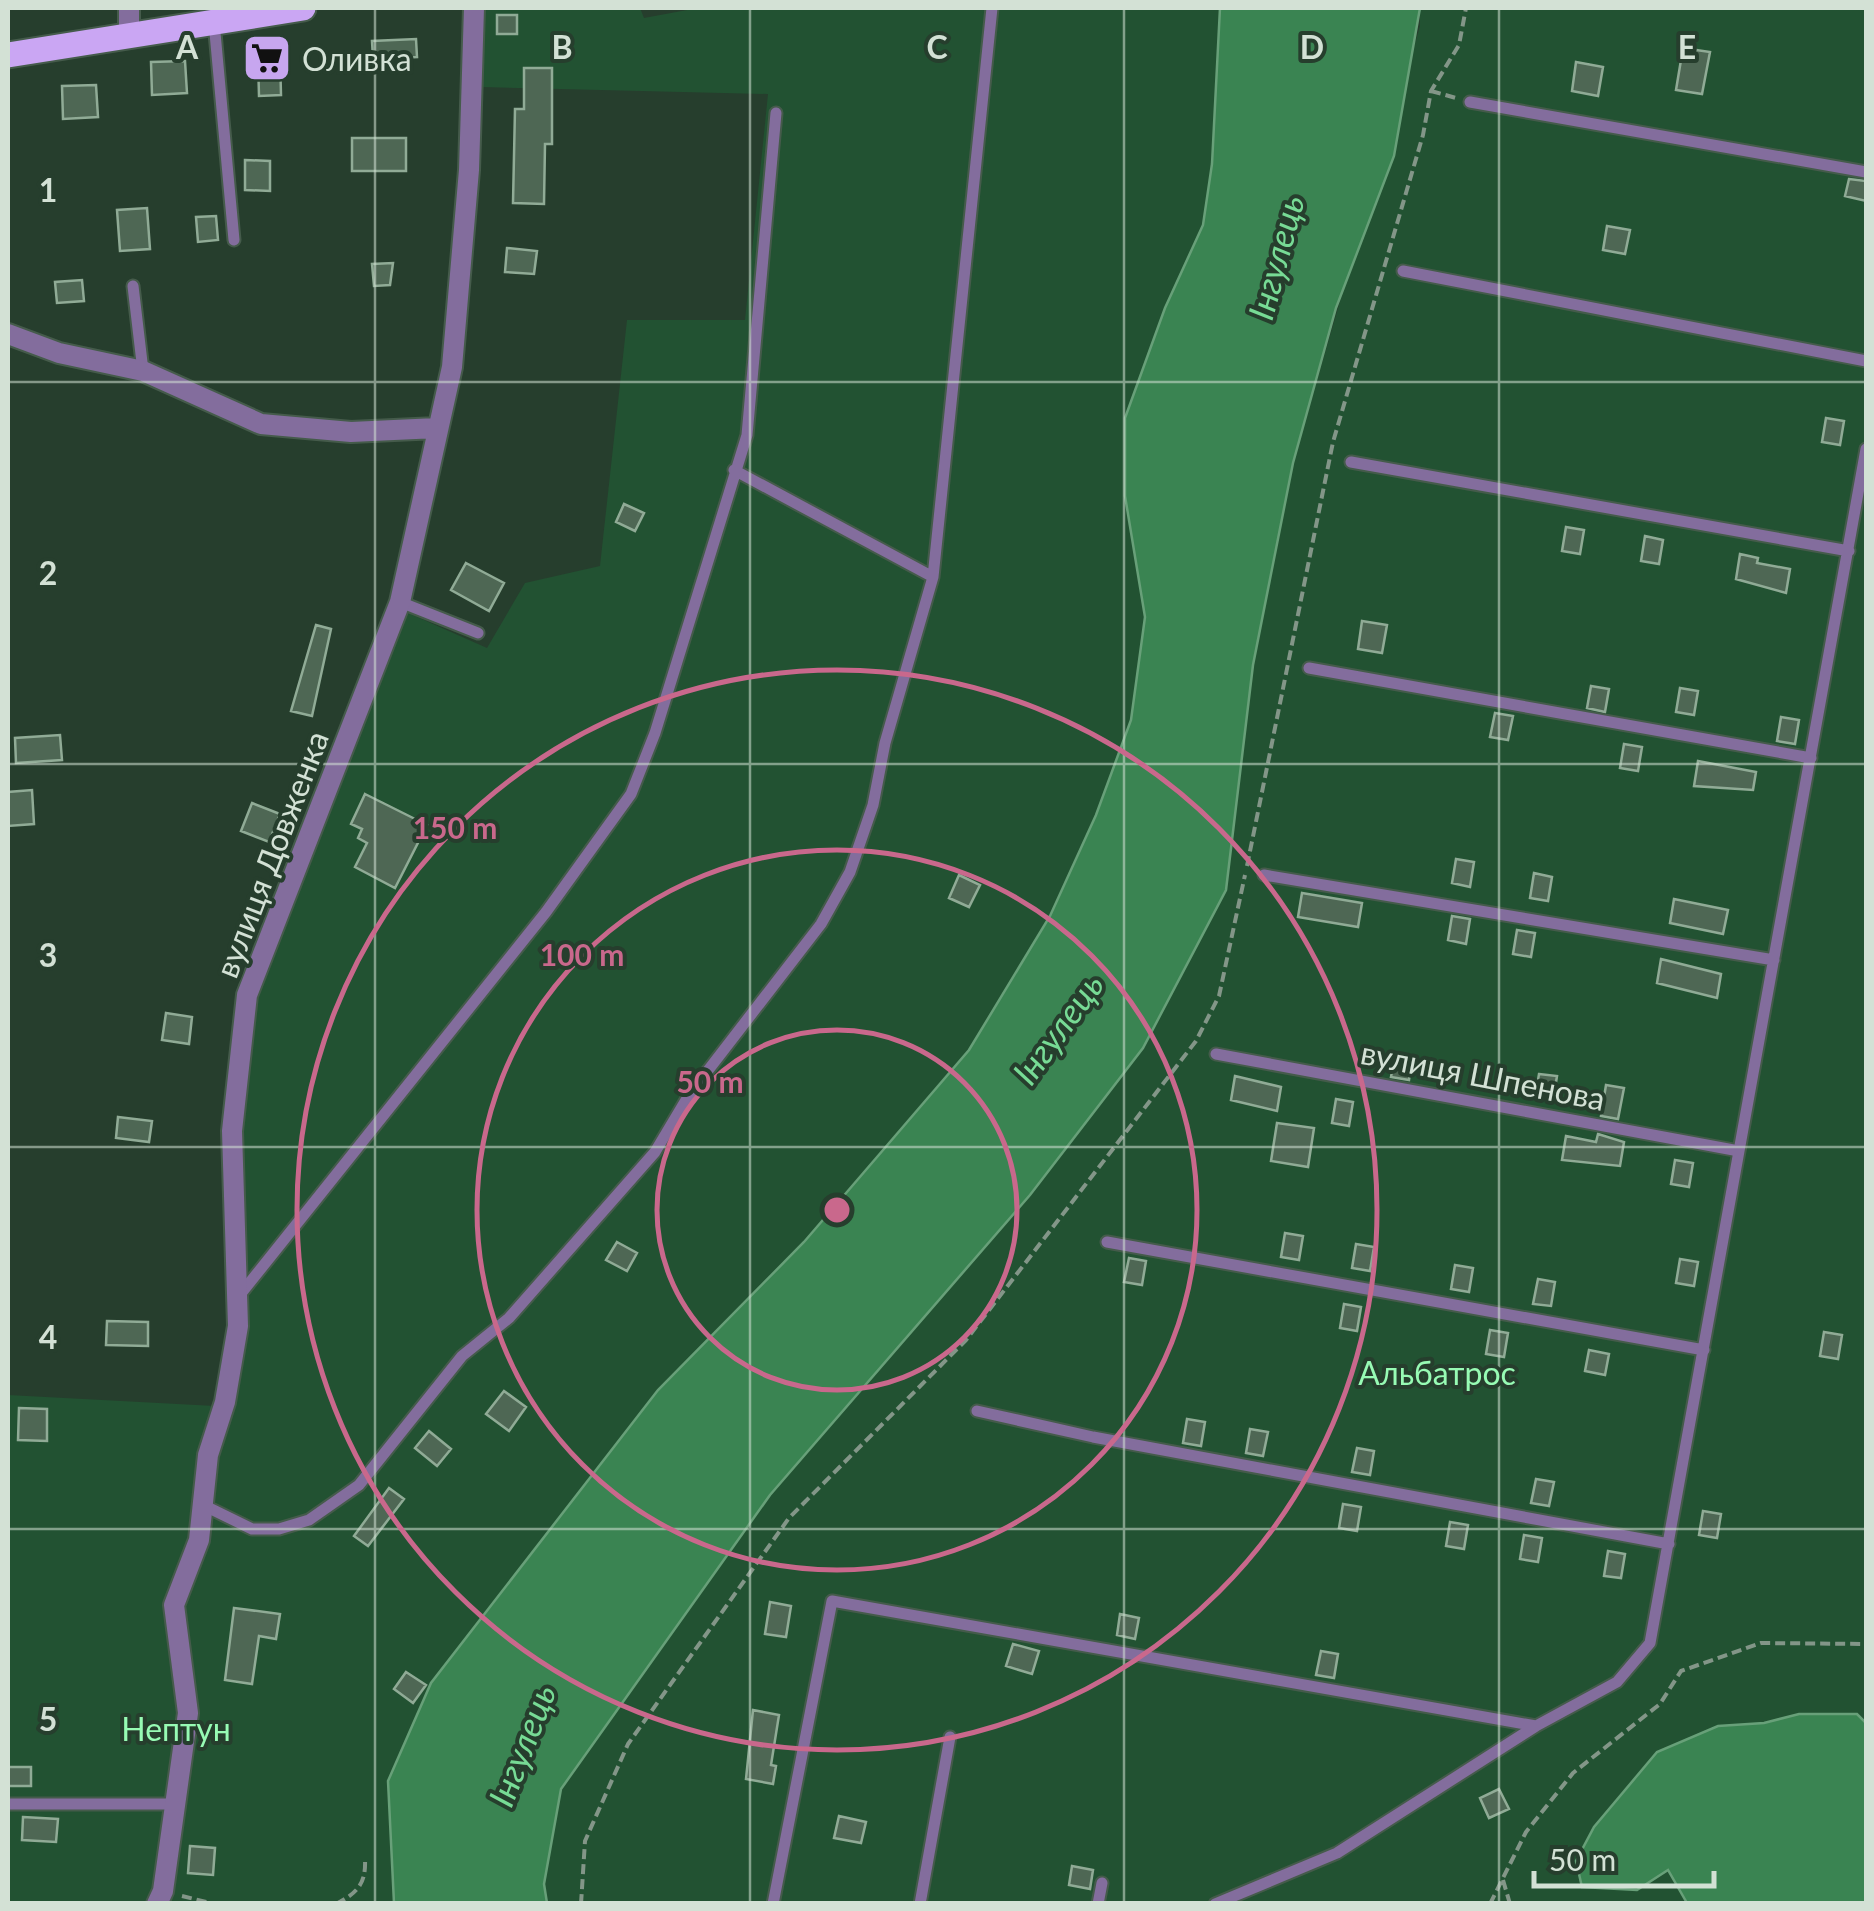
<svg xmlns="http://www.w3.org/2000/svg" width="1874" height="1911" viewBox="0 0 1874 1911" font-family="Lato,sans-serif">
<rect width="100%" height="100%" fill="#263e2d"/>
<path fill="#225232" d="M485,8H640L644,18L698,8H1220L1212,164L1203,225L1165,308L1125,496L1145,617L1131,720L1096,815L1050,916L969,1050L804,1242L658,1390L431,1683L388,1781L394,1903H8V1395L234,1407L247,1295L239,1126L254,1002L406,612L487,648L525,583L600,566L627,320H745L768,94L482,87Z
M1420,8H1866V1735L1668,1858L1702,1903L547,1904L544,1885L561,1789L770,1495L1030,1195L1143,1048L1226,890L1253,665L1293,463L1420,26Z"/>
<path fill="#3a8452" stroke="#68a079" stroke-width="2.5" d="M1220,8H1420L1394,156L1336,308L1293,463L1253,665L1226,890L1143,1048L1030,1195L770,1495L561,1789L544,1884L547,1903H394L388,1781L431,1683L658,1390L804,1242L969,1050L1050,916L1096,815L1131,720L1145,617L1125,496V418L1165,308L1203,225L1212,164Z
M1799,1714H1857L1866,1723V1903H1687L1668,1870L1637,1890L1582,1887L1576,1861L1594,1827L1657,1752L1718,1726L1764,1723Z"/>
<path fill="#4e6754" stroke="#90ab96" stroke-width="2.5" d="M497,15H517V34H497Z
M416,39L417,57L373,59L372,41Z
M1683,48L1710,52L1702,94L1676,90Z
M280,57L281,95L259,96L258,59Z
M185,61L187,93L152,95L151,62Z
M1576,62L1603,67L1598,96L1572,91Z
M524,68H552V144H545L544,204L513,203L515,109H524Z
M96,85L98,117L63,119L62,86Z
M352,138H406V171H352Z
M245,160L270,161V191L245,190Z
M1849,179L1866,181V201L1845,196Z
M147,208L150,249L120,251L117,210Z
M216,216L218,240L198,242L196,217Z
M1607,226L1630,230L1625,254L1603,250Z
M507,248L537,251L534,274L505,272Z
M393,263L390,285L374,286L372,264Z
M82,280L84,301L57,303L55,282Z
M1826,418L1844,421L1840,445L1822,442Z
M624,504L644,513L635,531L616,522Z
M1566,527L1584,530L1580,554L1562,551Z
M1645,536L1663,540L1659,564L1641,561Z
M1740,554L1758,558L1757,563L1790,569L1786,593L1736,579Z
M466,563L504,583L489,611L451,590Z
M1362,621L1387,625L1382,653L1358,649Z
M316,625L331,629L312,716L291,711Z
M1591,686L1609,689L1605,712L1587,708Z
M1680,688L1698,691L1694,715L1676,712Z
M1495,713L1513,716L1508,740L1490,737Z
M1781,717L1799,720L1795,744L1777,741Z
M60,735L62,760L16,763L15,738Z
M1624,744L1642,747L1638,771L1620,768Z
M1698,761L1756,772L1753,790L1694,786Z
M32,790L34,824L8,826V792Z
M365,794L427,825L395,888L355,867L367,843L358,838L362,829L351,824Z
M252,803L280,814L269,842L241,831Z
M1456,859L1474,862L1470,887L1452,883Z
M1534,873L1552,877L1548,901L1530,898Z
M959,875L980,885L969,907L949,898Z
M1302,893L1362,903L1358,927L1298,917Z
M1674,899L1728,910L1723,934L1670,923Z
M1452,916L1470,919L1466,944L1448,940Z
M1517,930L1535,933L1531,957L1513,954Z
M1661,959L1721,974L1717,998L1657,983Z
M166,1013L192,1017L189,1044L162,1040Z
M1395,1055L1412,1058L1409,1080L1391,1077Z
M1539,1074L1557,1076L1553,1101L1535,1098Z
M1235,1076L1281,1087L1277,1111L1231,1100Z
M1606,1085L1624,1088L1618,1119L1601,1116Z
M1336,1099L1353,1102L1349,1126L1332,1123Z
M118,1117L152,1121L149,1142L116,1138Z
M1277,1123L1314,1128L1308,1167L1271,1161Z
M1598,1134L1624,1142L1620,1166L1562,1160L1566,1136L1596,1142Z
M1675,1160L1693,1163L1689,1187L1671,1184Z
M1285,1233L1303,1236L1299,1260L1281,1257Z
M617,1242L637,1253L627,1271L606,1260Z
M1356,1244L1374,1247L1370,1271L1352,1268Z
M1129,1258L1146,1261L1142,1285L1124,1282Z
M1680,1259L1698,1262L1694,1286L1676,1283Z
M1455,1265L1473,1268L1469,1292L1451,1289Z
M1538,1279L1555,1282L1551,1306L1533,1304Z
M1344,1304L1361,1307L1357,1331L1340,1328Z
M107,1321L148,1322V1346L106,1345Z
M1490,1330L1508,1333L1504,1357L1486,1354Z
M1824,1332L1842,1335L1838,1359L1820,1356Z
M1589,1350L1609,1354L1605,1375L1585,1371Z
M504,1391L526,1407L509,1431L486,1414Z
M19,1408L47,1409V1441L18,1440Z
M1187,1419L1205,1422L1201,1446L1183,1443Z
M1250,1429L1268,1432L1263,1456L1246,1453Z
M429,1431L451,1449L437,1466L415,1448Z
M1357,1448L1374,1451L1370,1475L1352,1472Z
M1536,1479L1554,1482L1549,1506L1531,1503Z
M389,1488L404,1499L368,1546L354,1536Z
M1343,1504L1361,1507L1357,1531L1339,1528Z
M1703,1511L1721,1514L1717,1538L1699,1535Z
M1450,1522L1468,1525L1464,1549L1446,1546Z
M1524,1535L1542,1538L1538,1562L1520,1559Z
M1608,1551L1625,1554L1621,1578L1604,1576Z
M770,1602L791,1606L786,1637L765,1634Z
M234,1608L280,1614L276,1639L259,1636L252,1684L225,1680Z
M1120,1614L1139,1618L1135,1639L1117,1635Z
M1013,1644L1039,1651L1032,1674L1006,1666Z
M1321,1651L1338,1654L1334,1678L1316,1675Z
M406,1672L426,1685L413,1703L394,1689Z
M753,1710L779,1715L771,1765L776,1766L773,1784L746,1779Z
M8,1767H31V1786H8Z
M1499,1789L1509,1809L1489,1818L1480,1798Z
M839,1816L866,1822L861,1843L834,1838Z
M23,1817L58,1819L56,1842L22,1840Z
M190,1846L215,1848L213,1875L188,1873Z
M1072,1866L1093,1870L1090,1889L1069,1885Z"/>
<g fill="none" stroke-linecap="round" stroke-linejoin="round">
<g stroke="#455b4b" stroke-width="15">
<path id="lane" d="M214,22L234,240
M1470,102L1866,172
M1403,271L1866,361
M133,286L143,371
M1351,462L1849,551
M734,470L933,577
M400,602L478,633
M1309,668L1811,758
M1264,875L1774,960
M1216,1054L1739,1151
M1107,1242L1704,1350
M239,1296L546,912L631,794L655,733L747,435L776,113
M977,1411L1093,1437L1669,1544
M203,1505L252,1529H279L309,1520L359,1485L462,1356L509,1318L655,1152L689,1095L821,924L850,872L873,805L885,743L933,577L992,8
M8,1804H173
M773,1904L832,1601L1536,1726
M920,1904L950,1737
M1098,1904L1102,1883
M1215,1904L1337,1853L1536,1726L1617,1682L1650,1643L1866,449"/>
</g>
<g stroke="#455b4b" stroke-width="24">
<path id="street" d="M129,8V35
M8,334L59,353L143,371L261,424L351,432L437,428
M157,1904L163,1891L188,1713L174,1605L199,1540L208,1455L225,1402L238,1326L232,1131L247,995L400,602L452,367L469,170L474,8"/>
</g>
<g stroke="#455b4b" stroke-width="29">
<path id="primary" d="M8,55L303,8"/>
</g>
<path stroke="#839688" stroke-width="4" stroke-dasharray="10 5" stroke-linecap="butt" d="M1431,91L1456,98
M1247,866L1333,442L1423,135L1431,91L1459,45L1466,8
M1503,1880L1510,1904
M182,1896L214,1904
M336,1904C357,1893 366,1884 365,1860
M581,1904L585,1841L628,1744L789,1518L966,1340L1196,1041L1219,996L1245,875
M1490,1904L1526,1832L1573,1773L1660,1704L1681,1671L1761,1643L1866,1644"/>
<use href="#lane" stroke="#836d9d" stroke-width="11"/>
<use href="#street" stroke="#836d9d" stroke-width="20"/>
<use href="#primary" stroke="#caa6f3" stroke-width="25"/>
</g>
<path fill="none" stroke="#d3e1d5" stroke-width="2.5" stroke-opacity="0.55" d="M375,8V1904M750,8V1904M1124,8V1904M1499,8V1904M8,382H1866M8,764H1866M8,1147H1866M8,1529H1866"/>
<g fill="none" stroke="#c9688c" stroke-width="5">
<circle cx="837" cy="1210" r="180"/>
<circle cx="837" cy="1210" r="360"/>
<circle cx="837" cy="1210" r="540"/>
</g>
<defs>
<g id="supermarket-square" transform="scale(2.5)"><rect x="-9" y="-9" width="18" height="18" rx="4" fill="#c7a6ef" stroke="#263e2d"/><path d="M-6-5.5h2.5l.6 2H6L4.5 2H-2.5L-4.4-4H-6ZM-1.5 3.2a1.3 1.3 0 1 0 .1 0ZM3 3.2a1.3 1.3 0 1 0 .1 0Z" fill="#111"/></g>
</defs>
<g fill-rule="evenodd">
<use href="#supermarket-square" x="267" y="58"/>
</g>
<g text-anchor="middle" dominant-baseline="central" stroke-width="8" stroke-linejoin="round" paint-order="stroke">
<g font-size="32" fill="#d3e1d5" stroke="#263e2d" text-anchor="start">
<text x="302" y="58">Оливка</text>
</g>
<g font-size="32" fill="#d3e1d5" stroke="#263e2d">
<text transform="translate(271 854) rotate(-69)">вулиця Довженка</text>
<text transform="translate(1483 1075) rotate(11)">вулиця Шпенова</text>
</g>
<g font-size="32" fill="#97fbb4" stroke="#263e2d">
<text x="1437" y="1372">Альбатрос</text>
<text x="176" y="1728">Нептун</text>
</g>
<g font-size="35" font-style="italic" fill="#77db95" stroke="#263e2d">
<text transform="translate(1275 257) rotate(-75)">Інгулець</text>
<text transform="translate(1057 1028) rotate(-54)">Інгулець</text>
<text transform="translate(521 1745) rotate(-69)">Інгулець</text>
</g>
</g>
<g font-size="32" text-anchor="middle" font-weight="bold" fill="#d3e1d5" stroke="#263e2d" stroke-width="8" stroke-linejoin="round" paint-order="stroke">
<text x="187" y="59">A</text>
<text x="562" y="59">B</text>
<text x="937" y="59">C</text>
<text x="1312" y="59">D</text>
<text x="1687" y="59">E</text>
<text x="48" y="202">1</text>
<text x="48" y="585">2</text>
<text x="48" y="967">3</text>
<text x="48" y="1349">4</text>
<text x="48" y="1731">5</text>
</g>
<circle cx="837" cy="1210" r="15" fill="#c9688c" stroke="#263e2d" stroke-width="5"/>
<g font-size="30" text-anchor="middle" font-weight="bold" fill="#c9688c" stroke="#263e2d" stroke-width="8" stroke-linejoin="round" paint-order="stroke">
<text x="455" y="839">150 m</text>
<text x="582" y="966">100 m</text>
<text x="710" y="1093">50 m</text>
</g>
<rect width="1874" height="1911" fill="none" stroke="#d3e1d5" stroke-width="20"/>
<path d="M1534 1871v15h180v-15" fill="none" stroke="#d3e1d5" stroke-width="5"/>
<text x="1549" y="1871" font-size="30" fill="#d3e1d5" stroke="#263e2d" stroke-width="8" paint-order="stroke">50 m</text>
</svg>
